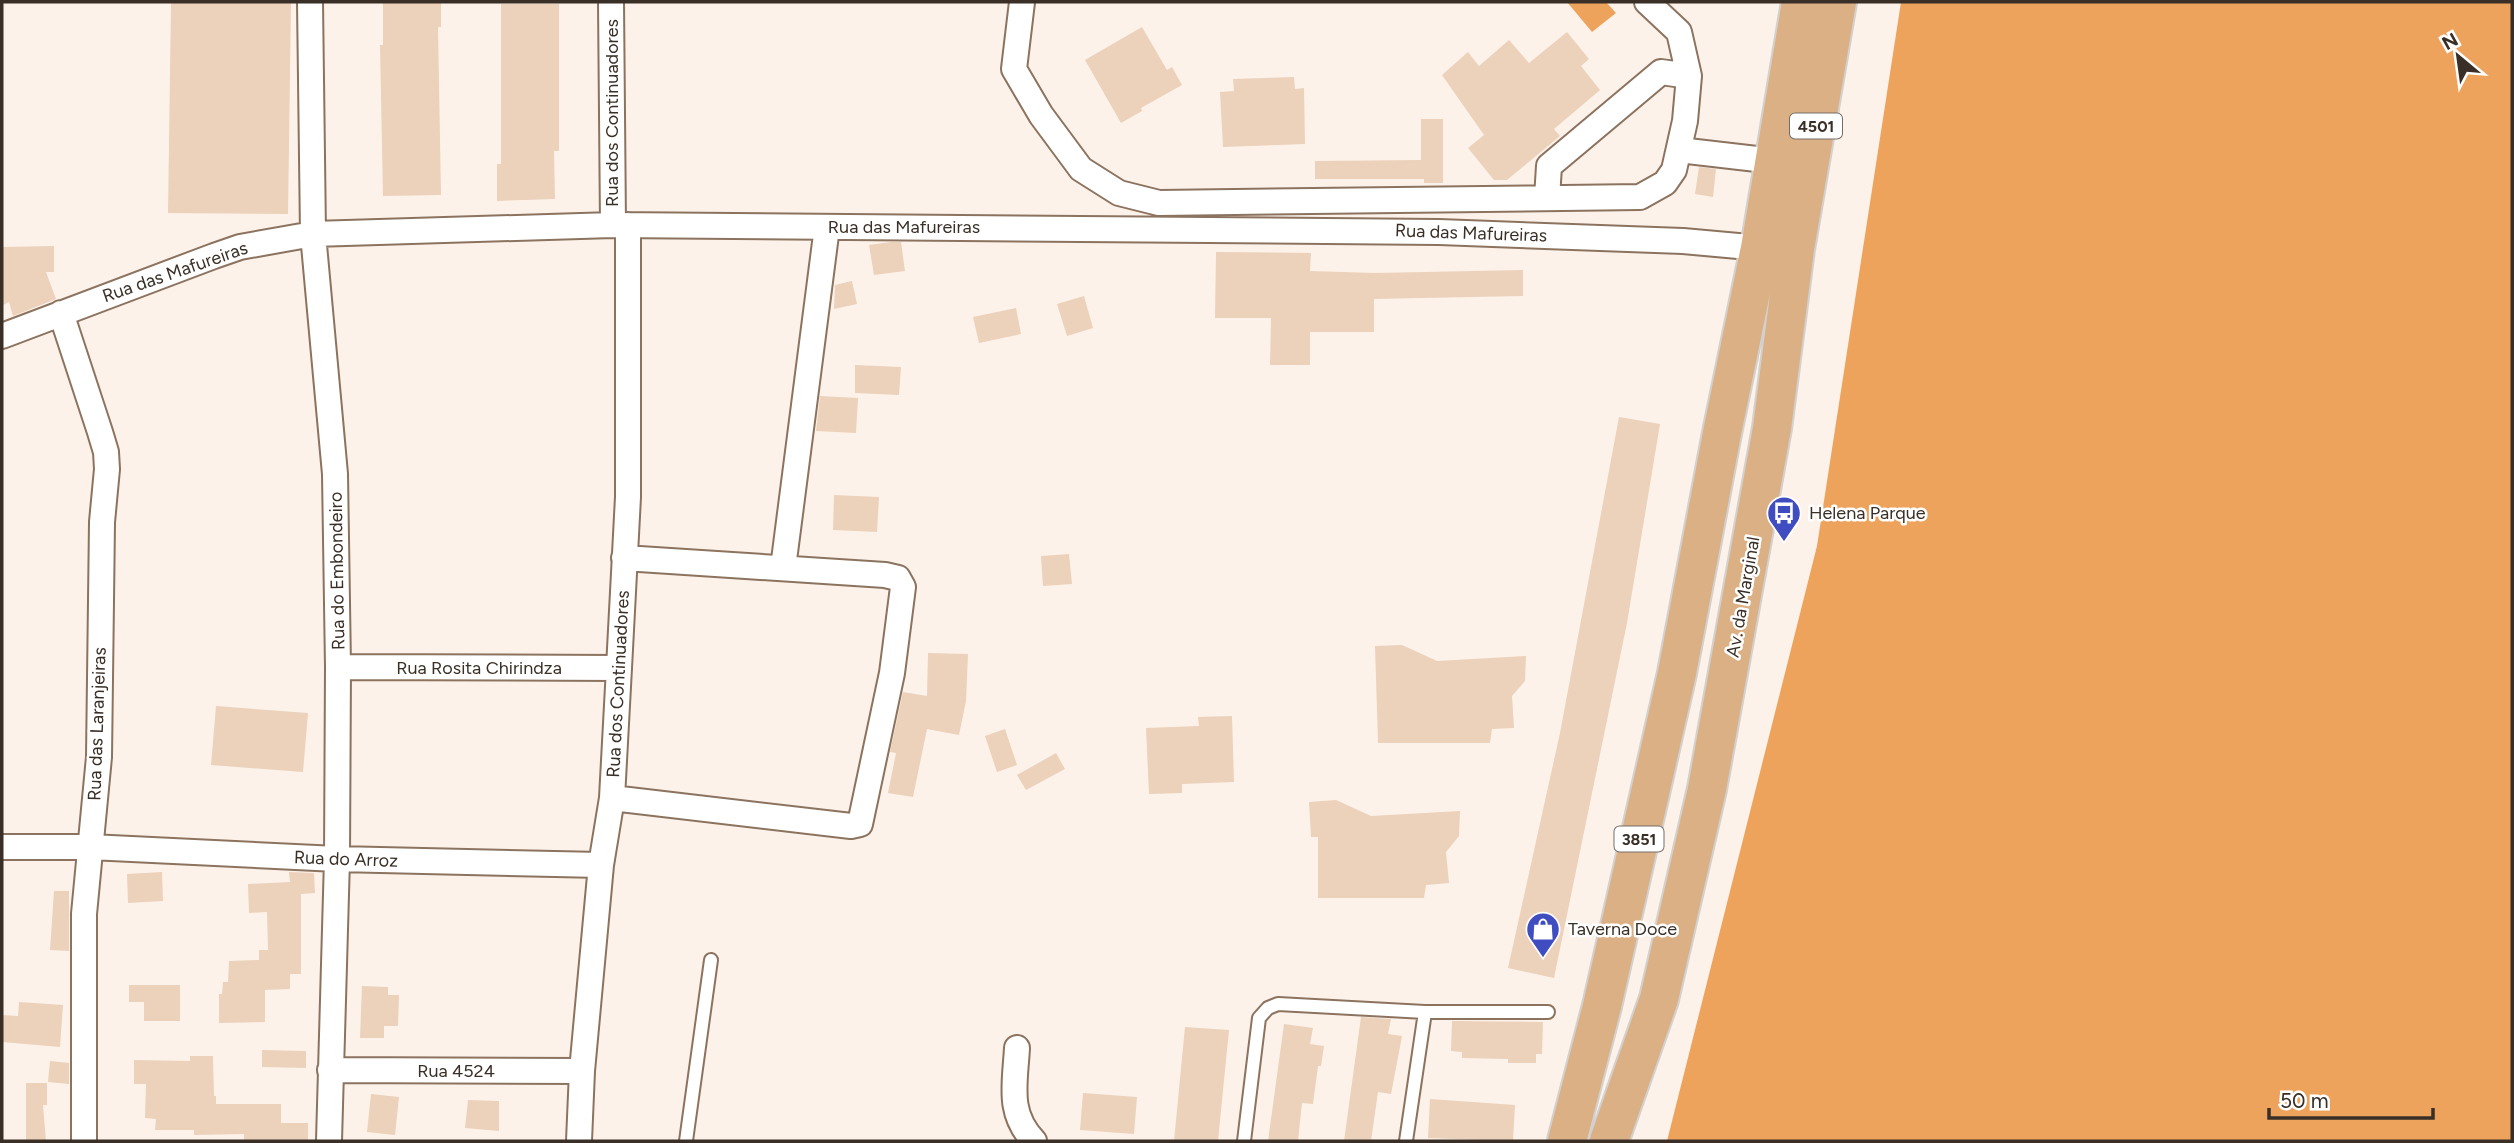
<svg xmlns="http://www.w3.org/2000/svg" width="2514" height="1143" viewBox="0 0 2514 1143" font-family="Figtree,sans-serif">
<rect width="100%" height="100%" fill="#fdf2e9"/>
<path fill="#eea35d" d="M1567,2H1606L1616,13L1592,32Z
M1901,2H2512V1141H1667L1817,546Z"/>
<path fill="#ecd1bb" d="M171,2H291L288,214L168,213Z
M383,2H441V27H438L441,195L383,196L380,45H383Z
M501,4H559V151H554L555,199L497,201V164H501Z
M1142,27L1167,70L1172,67L1182,85L1141,108L1142,111L1121,123L1085,60Z
M1567,32L1589,59L1581,66L1600,90L1554,129L1560,136L1507,180H1494L1468,148L1484,135L1442,75L1468,52L1479,66L1509,40L1529,63Z
M1294,77L1295,89L1304,88L1305,144L1223,147L1220,92L1234,91L1233,79Z
M1421,119H1443V183H1424V179H1315V161L1421,160Z
M1699,167L1716,169L1713,197L1695,194Z
M891,242H901L905,271L874,275L869,245Z
M54,246V272H46L56,299L13,316L9,302L3,305V247Z
M1216,252L1311,253L1310,271L1375,273L1523,270V296L1374,299V332H1310V365H1270L1271,318H1215Z
M852,281L857,304L834,309L835,285Z
M1084,296L1093,328L1067,336L1057,304Z
M1016,308L1021,334L979,343L973,317Z
M855,365L901,367L899,395L855,393Z
M820,396L858,398L856,433L816,431Z
M1619,417L1660,424L1627,623L1554,978L1508,968L1560,733Z
M834,495L879,497L877,532L833,530Z
M1069,554L1072,584L1043,586L1041,556Z
M1402,645L1437,661L1526,656L1525,681L1512,696L1514,728L1492,729L1490,743H1378L1375,646Z
M928,653L968,654L966,701L959,735L927,729L913,797L888,793L896,753L890,752L903,692L927,696Z
M216,706L308,713L303,772L211,765Z
M1232,716L1234,782L1182,784V793L1149,794L1146,728L1199,726L1198,717Z
M1005,729L1017,765L997,772L985,736Z
M1056,753L1065,769L1026,790L1017,775Z
M1336,800L1371,816L1460,811L1459,836L1446,852L1449,883L1426,885L1424,898H1318V837H1311L1309,802Z
M162,872L163,901L128,903L127,874Z
M289,872L314,873L315,893L301,894V974H290V989L265,990V1022L219,1023V994H222L223,982H228L229,961L259,960V950H268L267,912L249,913L248,884L290,882Z
M54,891H69V951L50,950Z
M129,985H180V1021H144V1002H129Z
M362,986L388,987V995H399L398,1026H384V1038H360Z
M19,1002L63,1005L60,1047L2,1042V1015L18,1016Z
M1361,1017L1391,1019L1388,1034L1402,1036L1391,1094L1378,1092L1371,1141H1344Z
M1452,1021L1543,1022L1542,1054H1536V1063H1508V1059L1462,1058V1052L1451,1051Z
M1284,1024L1313,1028L1310,1044L1324,1046L1321,1066H1318L1313,1104L1302,1103L1298,1141H1268Z
M1185,1027L1229,1030L1218,1141H1174Z
M262,1050L306,1051V1068L262,1067Z
M190,1056H213L214,1096H216V1104H281V1123H308V1141H244V1134L194,1135V1130H155L156,1119L145,1118L146,1084H134V1060L190,1061Z
M50,1061L69,1063V1084L48,1082Z
M26,1083H47V1105H43L46,1141H26Z
M1083,1093L1137,1097L1134,1134L1080,1130Z
M371,1094L399,1097L395,1135L367,1132Z
M1430,1099L1515,1105L1513,1141L1428,1138Z
M468,1100L499,1101V1131L465,1128Z"/>
<g fill="none" stroke-linecap="round" stroke-linejoin="round">
<g stroke="#8b735f" stroke-width="16">
<path id="lane" d="M686,1141L711,960
M1244,1141L1259,1018L1268,1008L1278,1004L1425,1012H1548
M1406,1141L1425,1012"/>
</g>
<g stroke="#8b735f" stroke-width="28">
<path id="street" d="M310,2L313,234L335,474L338,667L337,859L329,1141
M611,2L613,225
M1022,2L1014,69L1041,115L1081,169L1119,193L1159,203L1640,197L1665,183L1674,170L1685,121L1689,76L1679,32L1647,2
M1679,150L1774,161
M1547,198L1549,166L1661,72L1689,76
M61,313L100,432L106,452L107,469L102,522L99,757L84,914V1141
M2,336L214,256L240,247L313,234L613,225L1439,232L1683,241L1760,248
M783,568L827,227
M338,667L619,668
M612,798L851,826L860,824L892,673L903,587L898,578L885,575L624,558
M2,847H90L337,859L601,865
M1017,1048C1015,1084 1007,1113 1034,1141
M330,1070L582,1071
M579,1141L582,1071L601,865L612,798L619,668L628,497V225"/>
</g>
<g stroke="#d3d1cf" stroke-width="42">
<path id="primary" d="M1567,1141L1602,1006L1677,673L1722,433L1760,248L1801,2
M1609,1141L1659,999L1707,789L1772,428L1795,249L1837,2"/>
</g>
<use href="#lane" stroke="#fff" stroke-width="12"/>
<use href="#street" stroke="#fff" stroke-width="24"/>
<use href="#primary" stroke="#dbb085" stroke-width="38"/>
</g>
<defs>
<g id="bus-pin" transform="scale(1.75)"><path d="M0 17L-7.5 6A9.5 9.5 0 1 1 7.5 6Z" fill="#404dc1" stroke="#fff"/><path d="M-5-6H5V4H4V6H2V4H-2V6H-4V4H-5ZM-3.5-4V0h7V-4ZM-3.5 1.2v1.5H-2V1.2ZM2 1.2v1.5H3.5V1.2Z" fill="#fff"/></g>
<g id="shop-pin" transform="scale(1.75)"><path d="M0 17L-7.5 6A9.5 9.5 0 1 1 7.5 6Z" fill="#404dc1" stroke="#fff"/><path d="M-5-2.5h2.3a2.7 3.5 0 0 1 5.4 0H5L5.5 6h-11ZM-1.5-2.5h3a1.5 2.3 0 0 0-3 0Z" fill="#fff"/></g>
</defs>
<g fill-rule="evenodd">
<use href="#bus-pin" x="1784" y="513"/>
<use href="#shop-pin" x="1543" y="929"/>
</g>
<g text-anchor="middle" dominant-baseline="central" stroke-width="5" stroke-linejoin="round" paint-order="stroke">
<g fill="#fff" stroke="#746d67" stroke-width="2">
<rect x="1790" y="113.5" width="52" height="25" rx="5"/>
<rect x="1614.5" y="826.5" width="49" height="25" rx="5"/>
</g>
<g font-size="16" font-weight="bold" fill="#392f26">
<text x="1816" y="126">4501</text>
<text x="1639" y="839">3851</text>
</g>
<g font-size="18" fill="#392f26" stroke="#fff">
<text transform="translate(612 113) rotate(-90)">Rua dos Continuadores</text>
<text x="904" y="227">Rua das Mafureiras</text>
<text transform="translate(1471 233) rotate(2)">Rua das Mafureiras</text>
<text transform="translate(175 272) rotate(-19)">Rua das Mafureiras</text>
<text transform="translate(337 571) rotate(-91)">Rua do Embondeiro</text>
<text transform="translate(1743 597) rotate(-80)">Av. da Marginal</text>
<text x="479" y="668">Rua Rosita Chirindza</text>
<text transform="translate(618 684) rotate(-87)">Rua dos Continuadores</text>
<text transform="translate(97 724) rotate(-88)">Rua das Laranjeiras</text>
<text transform="translate(346 859) rotate(2)">Rua do Arroz</text>
<text x="456" y="1071">Rua 4524</text>
</g>
<g font-size="18" fill="#392f26" stroke="#fff" text-anchor="start">
<text x="1809" y="513">Helena Parque</text>
<text x="1568" y="929">Taverna Doce</text>
</g>
</g>
<rect width="2514" height="1143" fill="none" stroke="#392f26" stroke-width="7"/>
<g transform="translate(2458 56) rotate(331)" stroke="#ffffff" stroke-width="5" paint-order="stroke">
<path d="M0-5L12 26L0 18L-12 26Z" fill="#392f26"/>
<text y="-10" font-size="19" font-weight="bold" text-anchor="middle" fill="#392f26">N</text>
</g>
<path d="M2269 1108v10h164v-10" fill="none" stroke="#392f26" stroke-width="3.5"/>
<text x="2280" y="1108" font-size="21" fill="#392f26" stroke="#ffffff" stroke-width="5" paint-order="stroke">50 m</text>
</svg>
